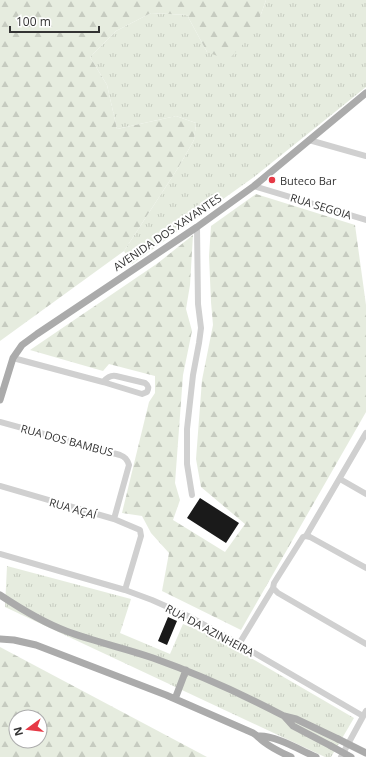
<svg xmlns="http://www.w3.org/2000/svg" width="366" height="757" viewBox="0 0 366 757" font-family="'Open Sans',sans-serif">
<defs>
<pattern id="grass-tufts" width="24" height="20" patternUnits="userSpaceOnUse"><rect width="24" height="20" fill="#e6ecdf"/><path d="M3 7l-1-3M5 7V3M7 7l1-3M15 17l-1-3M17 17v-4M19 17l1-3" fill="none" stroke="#c6cbc0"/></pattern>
<pattern id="forest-firs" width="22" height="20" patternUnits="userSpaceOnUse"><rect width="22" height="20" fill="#e6ecdf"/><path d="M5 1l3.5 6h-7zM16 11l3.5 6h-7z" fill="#c6cbc0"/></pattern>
</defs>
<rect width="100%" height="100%" fill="#fff"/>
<path fill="url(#grass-tufts)" d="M266,0H366V87L254,177L132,264L124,251L178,168L194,140L196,123L176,116L117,129L107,85L90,57L116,31L151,13L187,15L207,52L260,17Z
M7,566L131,599L120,633L170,654L183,624L215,637L354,718L331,757H325L5,607Z"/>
<path fill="url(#forest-firs)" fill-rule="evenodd" d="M0,0H266L260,17L247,40L228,60L207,52L187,15L151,13L116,31L90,57L107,85L117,129L176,116L196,123L194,140L178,168L124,251L0,341Z
M256,194L355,225L366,305V412L241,630L162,591L169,553L151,533L142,516L122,513L149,402L155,393V376L109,364L103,371L30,350L158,263L193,235L190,285L186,309L192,331L183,375L175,483L180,500L173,520L225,552L245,524L201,487L196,459L202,380L213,325L211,302L209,256L211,226Z
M0,647L207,757H0ZM16,717H40V741H16Z"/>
<path fill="#1a1a1a" d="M200,498L239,523L226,543L187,518Z
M168,617L177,621L167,645L158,641Z"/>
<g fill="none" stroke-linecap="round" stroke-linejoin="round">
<path stroke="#d0d0d0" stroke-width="6" d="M309,140L366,156
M254,186L366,220
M13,358L103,382L142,394L147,392C149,388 149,386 145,383L116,376C110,375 107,378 103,382
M0,422L120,455C125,457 127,459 129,465L114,519
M340,479L366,494
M0,486L114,519L140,530L141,536L125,590
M192,495L187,464V429L193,375L199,343L201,328L198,304L197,227
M306,536L366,433
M0,554L125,590L152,600L188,616L239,644L363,716
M273,588L278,593L366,644
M239,644L273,588L274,583L303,537L306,536L310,537L366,568
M341,757L366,711"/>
<path stroke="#ababab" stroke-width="7" d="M0,400L13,358L22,345L37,334L197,227L254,186L366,93
M0,595C21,609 42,622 66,631C95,642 125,648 153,658C198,674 242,694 284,716L296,719L338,739
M0,639L14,640L36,645L166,695L253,733C258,736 260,739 264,742C272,748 282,753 291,757
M175,699L186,670
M284,716L293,726L331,746
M259,736C274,735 302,751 316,757"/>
<path stroke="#ababab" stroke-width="7" d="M338,739L366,753
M331,746L351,757"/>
</g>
<circle fill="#e63946" stroke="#fff" stroke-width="1.5" cx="272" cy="180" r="4"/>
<g text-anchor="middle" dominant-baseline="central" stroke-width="4" stroke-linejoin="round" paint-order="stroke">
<g font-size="11" fill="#333" stroke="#fff" text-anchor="start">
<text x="280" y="180">Buteco Bar</text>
</g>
<g font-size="11" fill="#333" stroke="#fff">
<text transform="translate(321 206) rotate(17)">RUA SEGOIA</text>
<text transform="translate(167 232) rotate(-34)">AVENIDA DOS XAVANTES</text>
<text transform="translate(67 440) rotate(15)">RUA DOS BAMBUS</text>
<text transform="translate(73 508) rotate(16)">RUA AÇAÍ</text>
<text transform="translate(210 630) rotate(28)">RUA DA AZINHEIRA</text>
</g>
</g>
<g transform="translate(28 729) rotate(255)"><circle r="19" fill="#ffffff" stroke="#adadad"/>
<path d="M0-3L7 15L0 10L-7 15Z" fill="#e63946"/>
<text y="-6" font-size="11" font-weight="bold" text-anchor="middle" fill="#333333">N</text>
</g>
<path d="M10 26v6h89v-6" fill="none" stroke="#333333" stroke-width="2"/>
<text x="16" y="26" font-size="12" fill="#333333" stroke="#ffffff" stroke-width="3" paint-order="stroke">100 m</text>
</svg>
